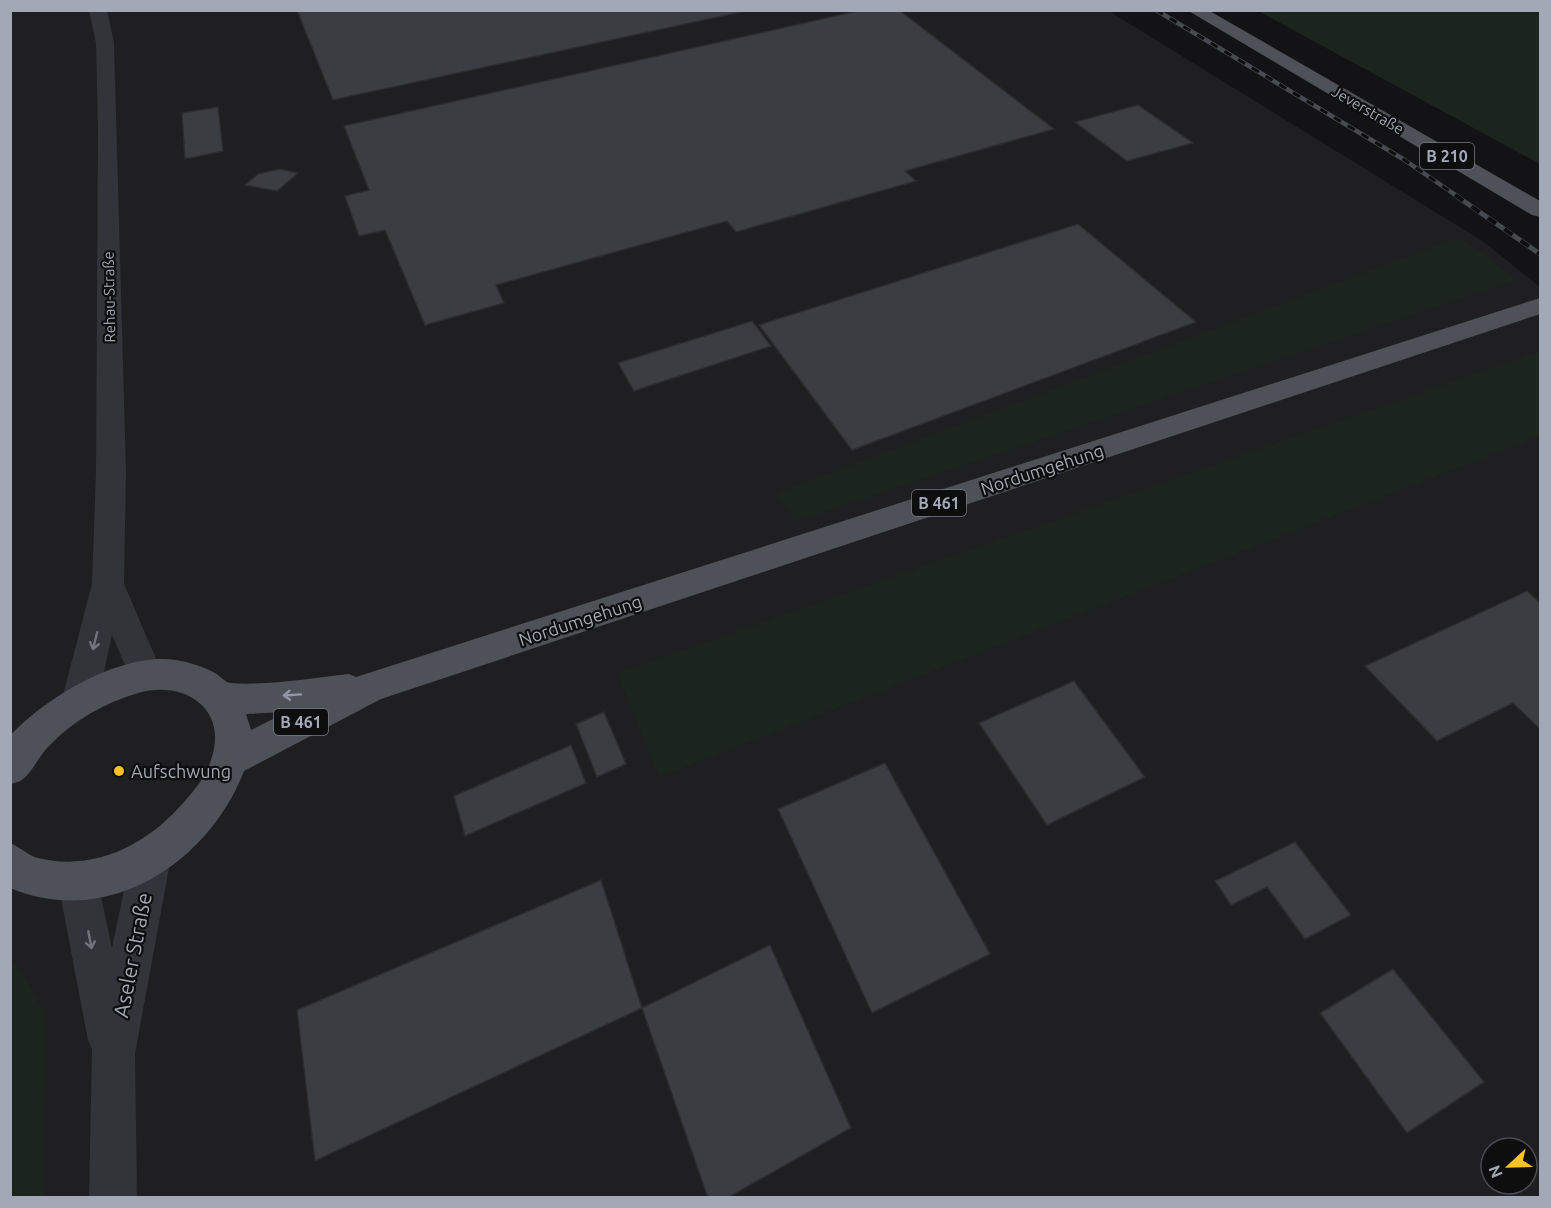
<svg xmlns="http://www.w3.org/2000/svg" width="1551" height="1208" viewBox="0 0 1551 1208" font-family="Ubuntu,sans-serif">
<rect width="100%" height="100%" fill="#131214"/>
<path fill="#1f1e21" fill-rule="evenodd" d="M10,11H1109L1484,242L1540,287V1197H11ZM1491,1148H1527V1184H1491Z"/>
<path fill="#1c241e" d="M1258,11H1540V164Z
M1456,238L1474,247L1517,280L795,522L776,493Z
M1540,351V436L659,777L617,673Z
M11,961L19,967L45,1013L44,1197H11Z"/>
<path fill="#3c3d42" stroke="#2d2c30" stroke-width="1.5" d="M297,10H750L333,100Z
M862,10H899L1054,129L905,171L916,181L736,232L727,221L496,285L504,303L425,325L385,230L359,236L345,196L369,190L344,126Z
M1138,105L1193,143L1127,161L1075,122Z
M218,107L223,151L185,159L182,113Z
M279,169L298,173L277,191L245,185L258,174Z
M1078,224L1196,322L852,450L759,325Z
M752,321L771,346L634,391L618,363Z
M1527,591L1540,603V729L1513,703L1437,741L1365,666Z
M1074,681L1145,777L1047,825L979,723Z
M604,712L626,764L597,777L576,724Z
M571,745L586,783L465,836L454,796Z
M885,763L990,954L872,1013L778,809Z
M1295,842L1351,915L1305,939L1267,887L1231,905L1215,881Z
M601,880L642,1008L315,1161L297,1010Z
M770,945L851,1128L727,1198H708L642,1008Z
M1393,969L1484,1082L1407,1133L1320,1013Z"/>
<g fill="none" stroke-linecap="round" stroke-linejoin="round">
<path fill="#33343a" fill-rule="evenodd" d="M89,10H107L114,43L126,472L124,584L163,675L158,686L146,690L134,686L112,635L98,699L93,710L80,715L67,710L62,699L92,584L96,472L98,129L96,43Z
M151,837L165,843L171,857L135,1054L137,1198H89L92,1049L88,1040L58,883L64,869L78,863L92,869L98,883L112,948L131,857L137,843Z"/>
<path fill="#4f5159" fill-rule="evenodd" d="M1187,10H1208L1540,201V217L1532,215Z
M1540,298V314L381,699L244,771C208,864 107,929 10,888V843C20,847 29,856 38,858C95,872 148,844 184,802C195,790 206,776 211,760C229,708 184,680 138,693C104,703 72,721 48,747C39,756 33,771 23,779C20,782 14,783 10,784V736C46,697 121,652 176,660C189,662 204,667 215,673C220,676 225,682 230,683C268,686 311,678 349,674L356,677ZM287,712L251,730L246,714Z"/>
<g stroke="#484a51" stroke-width="4.5">
<path id="rail-far1" d="M1156,10L1403,159L1457,196"/>
</g>
<g stroke="#484a51" stroke-width="5">
<path id="rail" d="M1455,195L1540,254"/>
</g>
<use href="#rail-far1" stroke="#0e0e0f" stroke-width="3" stroke-dasharray="8" stroke-linecap="butt"/>
<use href="#rail" stroke="#0e0e0f" stroke-width="4" stroke-dasharray="10" stroke-linecap="butt"/>
</g>
<defs><path id="oneway-shaft" d="M-6 0H5M1.5-3L5.5 0L1.5 3" fill="none" stroke-width="1.6" stroke-linecap="round" stroke-linejoin="round" transform="scale(1.5)"/></defs>
<g stroke="#71747e">
<use href="#oneway-shaft" transform="translate(95 641) rotate(104)"/>
<use href="#oneway-shaft" transform="translate(90 940) rotate(79)"/>
</g>
<use stroke="#9297a3" href="#oneway-shaft" transform="translate(292 695) rotate(176)"/>
<circle fill="#fcc123" stroke="#0e0e0f" stroke-width="2" cx="119" cy="771" r="6"/>
<g text-anchor="middle" dominant-baseline="central" stroke-width="4.5" stroke-linejoin="round" paint-order="stroke">
<g font-size="15" fill="#a3a8b6" stroke="#0e0e0f">
<text transform="translate(1368 110) rotate(30)">Jeverstraße</text>
<text transform="translate(109 297) rotate(-91)">Rehau-Straße</text>
</g>
<g fill="#0e0e0f" stroke="#767a84" stroke-width="1.5">
<rect x="1420" y="143" width="54" height="26" rx="4.5"/>
<rect x="912" y="490" width="54" height="26" rx="4.5"/>
<rect x="274" y="709" width="54" height="26" rx="4.5"/>
</g>
<g font-size="16" font-weight="bold" fill="#a3a8b6">
<text x="1447" y="156">B 210</text>
<text x="939" y="503">B 461</text>
<text x="301" y="722">B 461</text>
</g>
<g font-size="18" fill="#a3a8b6" stroke="#0e0e0f">
<text transform="translate(1042 469) rotate(-18)">Nordumgehung</text>
<text transform="translate(580 620) rotate(-18)">Nordumgehung</text>
</g>
<g font-size="18" fill="#a3a8b6" stroke="#0e0e0f" text-anchor="start">
<text x="131" y="771">Aufschwung</text>
</g>
<g font-size="21" fill="#a3a8b6" stroke="#0e0e0f">
<text transform="translate(132 955) rotate(-79)">Aseler Straße</text>
</g>
</g>
<rect width="1551" height="1208" fill="none" stroke="#a3a8b6" stroke-width="24"/>
<g transform="translate(1509 1166) rotate(248)"><circle r="28" fill="#0e0e0f" stroke="#4a4c52" stroke-width="1.5"/>
<path d="M0-4.5L10 22L0 15L-10 22Z" fill="#fcc123"/>
<text y="-9" font-size="16" font-weight="bold" text-anchor="middle" fill="#a3a8b6">N</text>
</g>
</svg>
